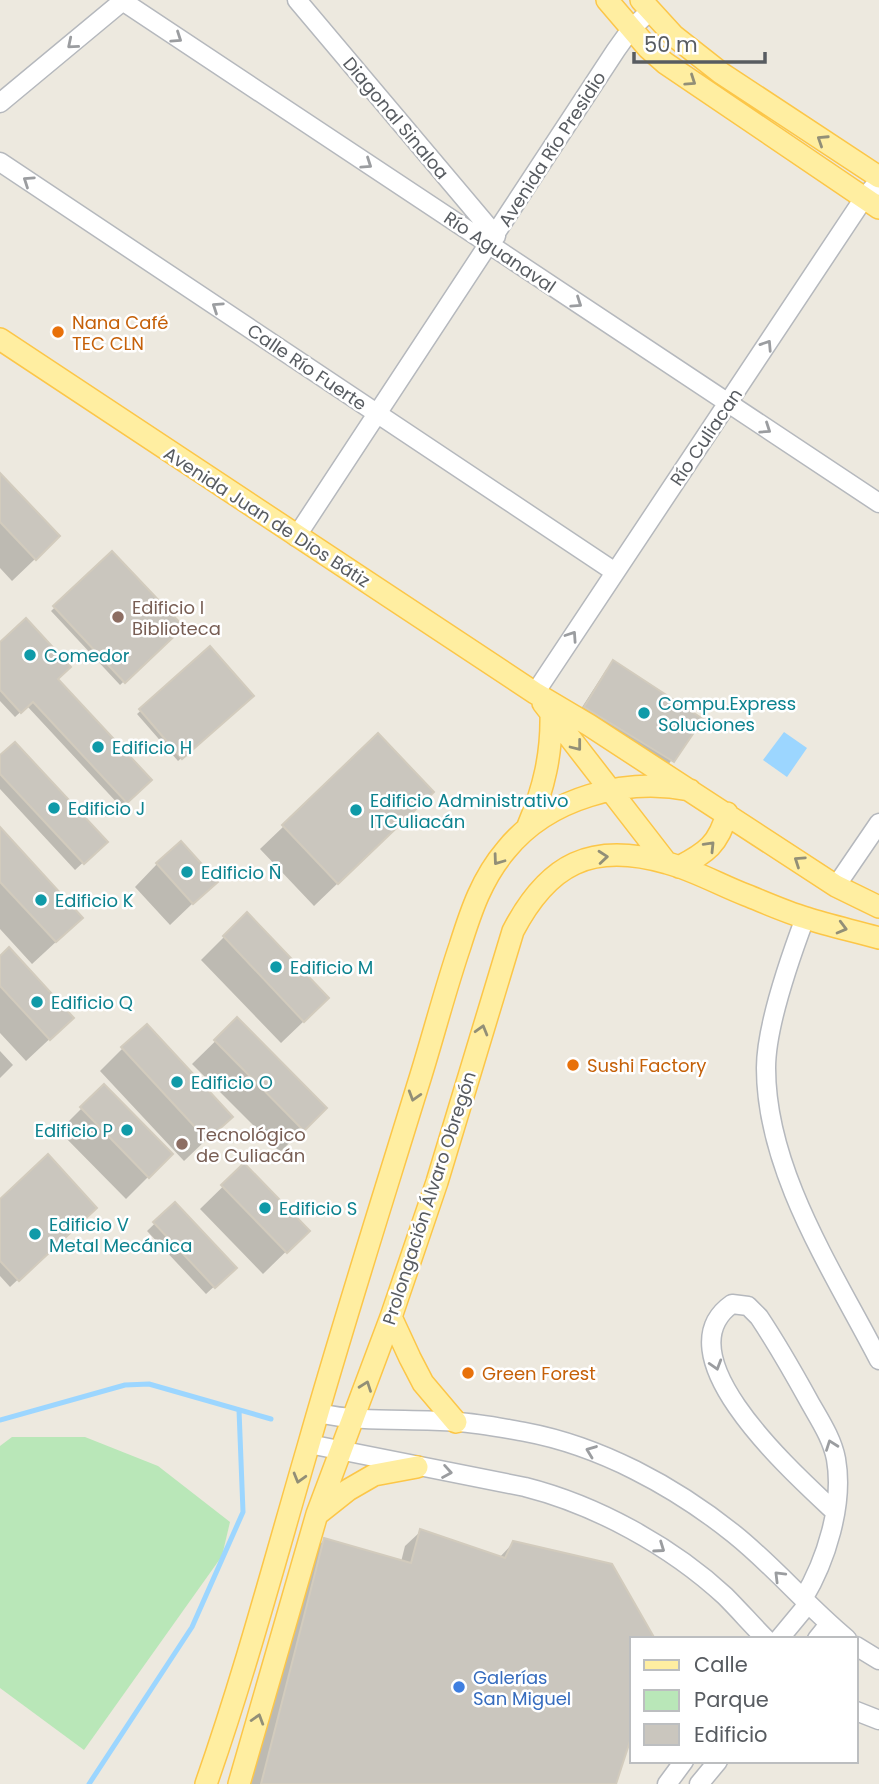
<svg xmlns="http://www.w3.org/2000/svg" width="879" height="1784" viewBox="0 0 879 1784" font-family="Poppins,sans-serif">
<rect width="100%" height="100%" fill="#ede9df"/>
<path fill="#b9e7b8" d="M12,1437H85L158,1466L230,1522L222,1556L84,1750L0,1688V1446Z"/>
<path fill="#9cd6ff" d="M784,732L807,748L787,777L763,760Z"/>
<path fill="#0003" d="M0,476L35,559L12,581L0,568Z
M112,553L181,627L120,685L51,611Z
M0,645L56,679L150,780L121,807L27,706L15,717L0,701Z
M210,649L251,696L178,761L137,714Z
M614,662L701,720L665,769L577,715L606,670Z
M378,736L409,815L314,906L260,849Z
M0,758L105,842L75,870L0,789Z
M0,830L58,940L32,964L0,929Z
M157,864L215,882L170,925L135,887Z
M247,914L304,1021L281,1043L201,960Z
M0,958L72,1018L26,1061L0,1033Z
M237,1020L325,1108L280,1152L192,1064Z
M123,1048L230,1117L184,1161L100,1071Z
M0,1051L13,1065L0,1078Z
M104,1086L171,1154L126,1199L59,1131Z
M244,1166L307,1231L263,1274L200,1209Z
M0,1202L95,1207L10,1287L0,1276Z
M175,1204L234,1268L206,1294L147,1231Z
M421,1531L499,1558L513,1543L632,1639V1731L615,1784H251L309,1556L324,1540L401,1562L405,1546Z"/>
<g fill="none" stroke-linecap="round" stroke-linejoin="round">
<path stroke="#9cd6ff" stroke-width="5" d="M0,1420L125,1385L149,1384L271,1419
M89,1784L192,1627L243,1512L239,1410"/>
</g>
<path fill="#cac6be" stroke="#d2cbbd" stroke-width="2" d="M0,473L60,536L36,560L0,522Z
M112,551L184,627L125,683L53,606Z
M26,618L71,667L58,679L152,780L127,803L33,702L21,713L0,690V642Z
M210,646L254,696L182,759L139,709Z
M613,660L703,719L674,762L584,707Z
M378,733L434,792L338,884L282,825Z
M15,742L108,842L84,864L0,774V755Z
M0,827L83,918L56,942L0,882Z
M181,841L218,882L193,904L156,863Z
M247,912L329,998L304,1022L223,936Z
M9,947L74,1018L50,1040L0,986V956Z
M237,1017L327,1108L304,1131L214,1040Z
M147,1024L233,1117L207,1140L121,1047Z
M104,1084L173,1154L149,1178L80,1107Z
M48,1154L97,1208L19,1281L0,1261V1199Z
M244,1163L310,1231L287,1253L221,1185Z
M175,1202L237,1268L215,1288L153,1222Z
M420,1529L505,1558L513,1541L612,1564L655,1639H632V1735L616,1784H261L324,1538L411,1563Z"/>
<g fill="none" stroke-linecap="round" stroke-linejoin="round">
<g stroke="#b5b8bd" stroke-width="21">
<path id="minor" d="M121,0L879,503
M297,0L496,236
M0,103L124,0
M0,162L615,572
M296,537L616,50L631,29L650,11
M535,693L864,198L879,181
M836,886L879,823
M805,918C790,958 766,1027 766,1068C766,1171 833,1271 879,1360
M318,1413C364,1423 410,1418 456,1422C479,1423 502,1428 525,1432C600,1446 674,1486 734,1534C774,1566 807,1606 847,1639
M309,1444L525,1487C596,1505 671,1546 725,1596C739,1610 752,1625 766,1639
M803,1599C826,1561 844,1504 836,1459C832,1438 819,1419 809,1401C793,1372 777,1344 759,1317L748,1306L732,1304C659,1355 798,1477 835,1512
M779,1639L808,1604
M817,1639L829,1624
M856,1646L879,1660
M856,1711L879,1720
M667,1784L684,1761
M699,1784L718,1761"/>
</g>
<g stroke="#fcc648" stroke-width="24">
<path id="major" d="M607,0L648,48L665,63L879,208
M641,0L674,36L721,73L879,177
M0,339L535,693L589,725L836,886L879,907
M543,703L666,862
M528,826C544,788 552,754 551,713
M679,867C706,853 719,844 727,813
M391,1317L410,1358L423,1383L456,1422
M319,1513L348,1490L374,1475L417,1467
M206,1784C245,1673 275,1560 308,1447C342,1327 380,1208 417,1088C432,1041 444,993 460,946C471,911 482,878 506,850C548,798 625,777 690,790
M239,1784L317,1514L391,1317L437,1182L513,931C548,864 591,841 667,863C694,870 720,885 746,895C766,903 786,912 806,918C830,926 855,931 879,938"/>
</g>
<use href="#minor" stroke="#fff" stroke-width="18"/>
<use href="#major" stroke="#ffeea1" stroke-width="21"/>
</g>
<defs><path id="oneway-chevron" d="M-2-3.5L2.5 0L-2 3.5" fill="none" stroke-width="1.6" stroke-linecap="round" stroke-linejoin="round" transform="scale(1.75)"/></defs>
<g stroke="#9b9da0">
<use href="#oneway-chevron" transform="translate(177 38) rotate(34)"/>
<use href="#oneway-chevron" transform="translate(72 44) rotate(140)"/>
<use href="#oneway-chevron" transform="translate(367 164) rotate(34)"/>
<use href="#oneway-chevron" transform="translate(28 181) rotate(-146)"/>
<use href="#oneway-chevron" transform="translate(577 303) rotate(34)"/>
<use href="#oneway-chevron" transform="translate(217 307) rotate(-146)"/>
<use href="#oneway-chevron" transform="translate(767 345) rotate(-57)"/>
<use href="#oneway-chevron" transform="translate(766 429) rotate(34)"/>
<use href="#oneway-chevron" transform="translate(572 636) rotate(-56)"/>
<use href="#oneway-chevron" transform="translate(716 1365) rotate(73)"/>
<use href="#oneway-chevron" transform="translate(831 1445) rotate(-110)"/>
<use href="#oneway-chevron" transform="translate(591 1451) rotate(-159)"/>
<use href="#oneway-chevron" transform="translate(447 1472) rotate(10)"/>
<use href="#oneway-chevron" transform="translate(660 1548) rotate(35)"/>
<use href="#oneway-chevron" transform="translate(779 1576) rotate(-135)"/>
</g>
<g stroke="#928f77">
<use href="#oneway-chevron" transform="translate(691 81) rotate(34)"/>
<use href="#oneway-chevron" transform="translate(822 140) rotate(-147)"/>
<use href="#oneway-chevron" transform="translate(577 746) rotate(52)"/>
<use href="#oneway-chevron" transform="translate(710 846) rotate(-46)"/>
<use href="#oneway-chevron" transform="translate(603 857) rotate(-5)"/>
<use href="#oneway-chevron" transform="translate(498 860) rotate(126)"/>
<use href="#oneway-chevron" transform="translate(799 861) rotate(-146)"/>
<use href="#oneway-chevron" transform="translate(842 928) rotate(15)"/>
<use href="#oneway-chevron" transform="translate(482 1030) rotate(-74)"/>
<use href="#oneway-chevron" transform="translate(414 1096) rotate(107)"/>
<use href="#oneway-chevron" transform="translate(366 1386) rotate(-70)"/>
<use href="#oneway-chevron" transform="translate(299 1478) rotate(106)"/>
<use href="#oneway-chevron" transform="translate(258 1719) rotate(-73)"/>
</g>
<g fill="#e8710a" stroke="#fff" stroke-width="2.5">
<circle cx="58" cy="332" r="7"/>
<circle cx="573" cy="1065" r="7"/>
<circle cx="468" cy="1373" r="7"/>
</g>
<g fill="#8d6e63" stroke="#fff" stroke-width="2.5">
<circle cx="118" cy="617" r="7"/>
<circle cx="182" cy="1144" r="7"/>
</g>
<g fill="#0f9aa8" stroke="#fff" stroke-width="2.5">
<circle cx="30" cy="655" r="7"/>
<circle cx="644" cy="713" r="7"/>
<circle cx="98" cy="747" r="7"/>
<circle cx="54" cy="808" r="7"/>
<circle cx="356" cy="810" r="7"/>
<circle cx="187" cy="872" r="7"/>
<circle cx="41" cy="900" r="7"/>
<circle cx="276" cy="967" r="7"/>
<circle cx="37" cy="1002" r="7"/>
<circle cx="177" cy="1082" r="7"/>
<circle cx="127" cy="1130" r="7"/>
<circle cx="265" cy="1208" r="7"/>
<circle cx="35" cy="1234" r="7"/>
</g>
<circle fill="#3f7fe0" stroke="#fff" stroke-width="2.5" cx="459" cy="1687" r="7"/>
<g text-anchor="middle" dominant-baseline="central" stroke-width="5" stroke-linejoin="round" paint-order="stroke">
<g font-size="18" fill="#585c61" stroke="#fff">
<text transform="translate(396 118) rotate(50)">Diagonal Sinaloa</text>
<text transform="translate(552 149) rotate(-57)">Avenida Río Presidio</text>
<text transform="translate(500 252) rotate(34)">Río Aguanaval</text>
<text transform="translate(307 367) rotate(34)">Calle Río Fuerte</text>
<text transform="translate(706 437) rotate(-56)">Río Culiacan</text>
<text transform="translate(267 517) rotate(33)">Avenida Juan de Dios Bátiz</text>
<text transform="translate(429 1198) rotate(-72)">Prolongación Álvaro Obregón</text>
</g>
<g font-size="18" fill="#c56008" stroke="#fff" text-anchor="start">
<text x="72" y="322">Nana Café<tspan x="72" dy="21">TEC CLN</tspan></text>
<text x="587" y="1065">Sushi Factory</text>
<text x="482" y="1373">Green Forest</text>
</g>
<g font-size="18" fill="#785e54" stroke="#fff" text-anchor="start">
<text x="132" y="607">Edificio I<tspan x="132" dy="21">Biblioteca</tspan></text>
<text x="196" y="1134">Tecnológico<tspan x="196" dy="21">de Culiacán</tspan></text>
</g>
<g font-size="18" fill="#0d838f" stroke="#fff" text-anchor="start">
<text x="44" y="655">Comedor</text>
<text x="658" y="703">Compu.Express<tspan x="658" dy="21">Soluciones</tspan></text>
<text x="112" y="747">Edificio H</text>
<text x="370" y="800">Edificio Administrativo<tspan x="370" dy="21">ITCuliacán</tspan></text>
<text x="68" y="808">Edificio J</text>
<text x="201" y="872">Edificio Ñ</text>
<text x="55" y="900">Edificio K</text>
<text x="290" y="967">Edificio M</text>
<text x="51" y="1002">Edificio Q</text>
<text x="191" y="1082">Edificio O</text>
<text x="113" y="1130" text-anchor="end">Edificio P</text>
<text x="279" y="1208">Edificio S</text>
<text x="49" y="1224">Edificio V<tspan x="49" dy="21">Metal Mecánica</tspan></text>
</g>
<g font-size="18" fill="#366cbe" stroke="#fff" text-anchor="start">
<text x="473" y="1677">Galerías<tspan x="473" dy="21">San Miguel</tspan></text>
</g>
</g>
<rect x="630" y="1637" width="228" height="126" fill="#ffffff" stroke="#bcbec0" stroke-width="2"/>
<rect x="644" y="1660" width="35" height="10" fill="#ffeea1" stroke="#bcbec0" stroke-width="2"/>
<text x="694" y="1672" font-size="21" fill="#585c61">Calle</text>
<rect x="644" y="1690" width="35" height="21" fill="#b9e7b8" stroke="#bcbec0" stroke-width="2"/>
<text x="694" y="1707" font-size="21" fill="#585c61">Parque</text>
<rect x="644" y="1724" width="35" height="21" fill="#cac6be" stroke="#bcbec0" stroke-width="2"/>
<text x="694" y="1742" font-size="21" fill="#585c61">Edificio</text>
<path d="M634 52v10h131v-10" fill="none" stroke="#585c61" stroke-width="3.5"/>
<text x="644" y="52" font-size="21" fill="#585c61" stroke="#ffffff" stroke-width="5" paint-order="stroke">50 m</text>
</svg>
